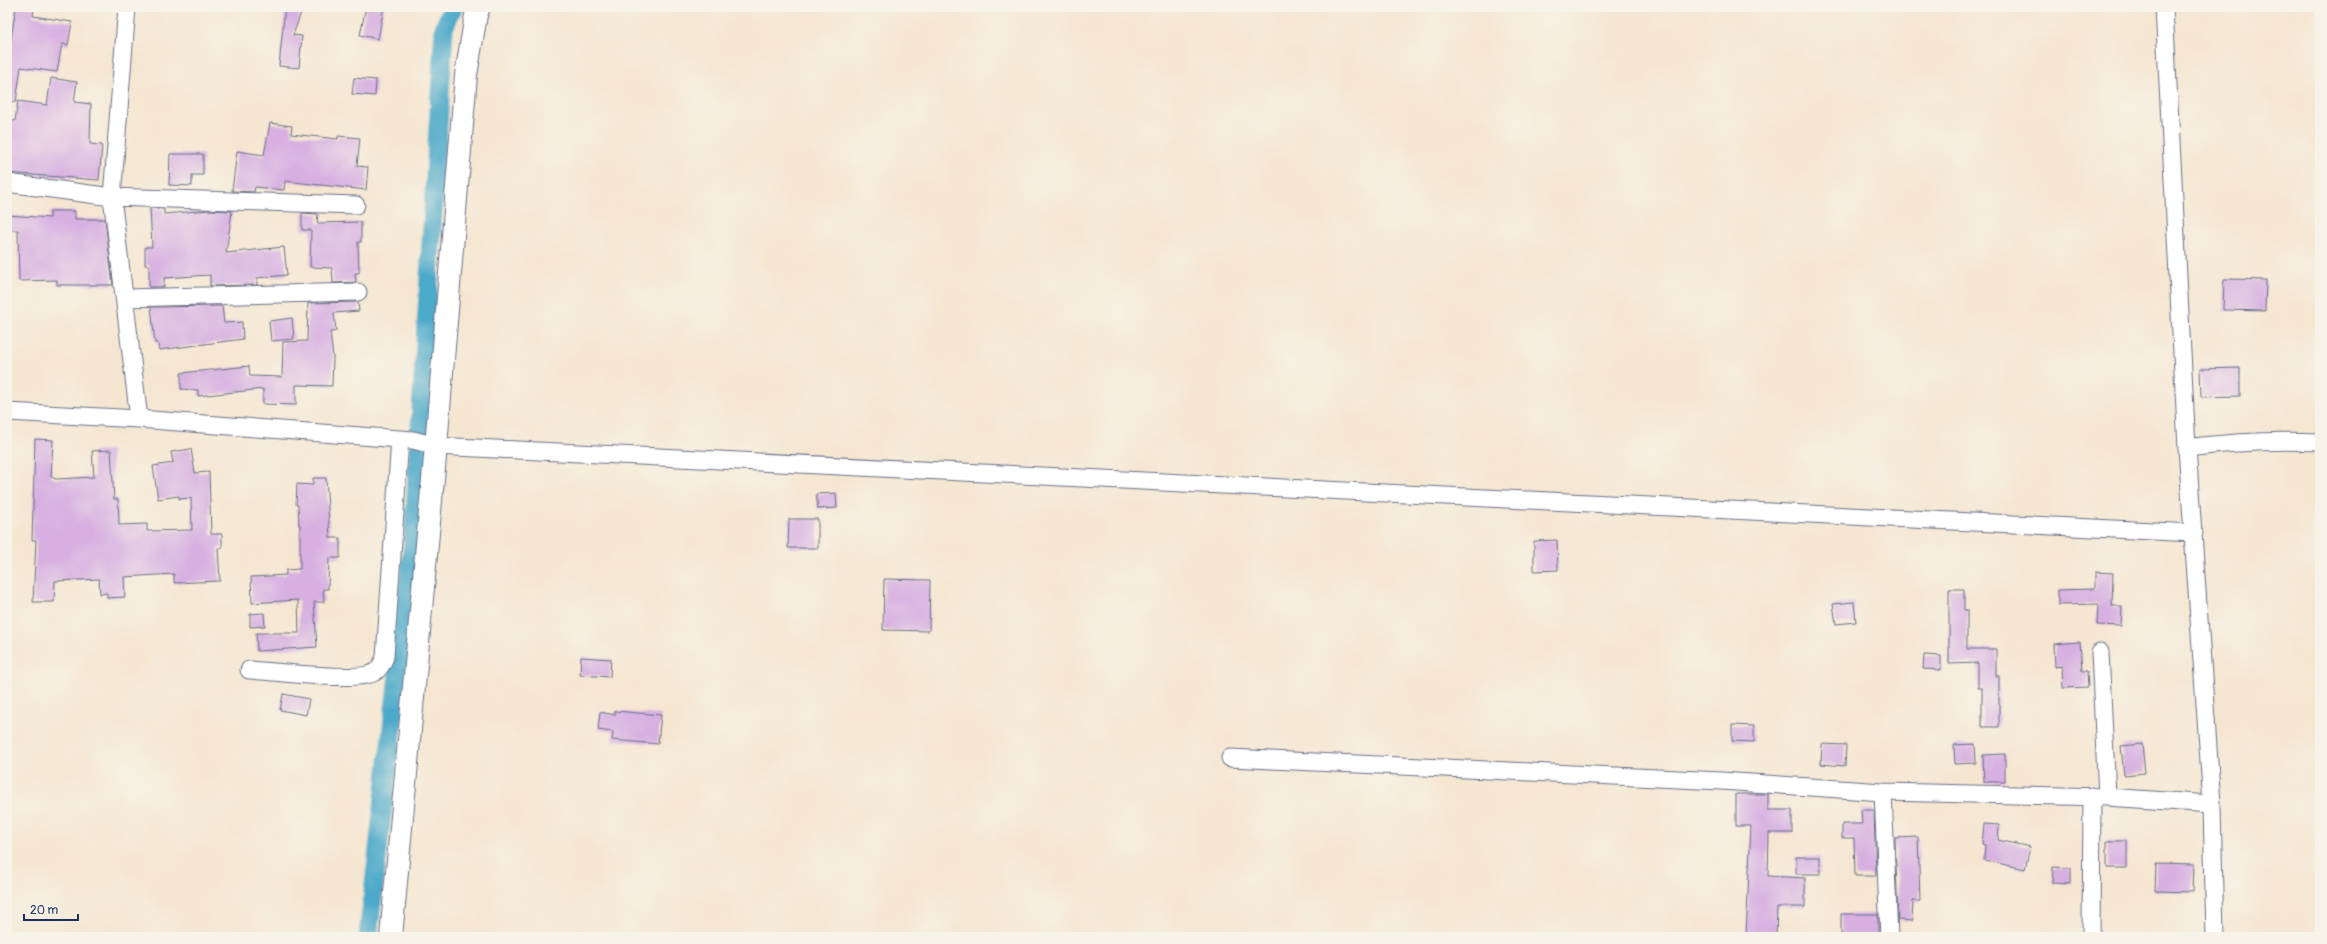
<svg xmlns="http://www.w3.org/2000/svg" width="2327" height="944" viewBox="0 0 2327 944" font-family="Pangolin,sans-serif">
<rect width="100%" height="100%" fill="#f7f3e8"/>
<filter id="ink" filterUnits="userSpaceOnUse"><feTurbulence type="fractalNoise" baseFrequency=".025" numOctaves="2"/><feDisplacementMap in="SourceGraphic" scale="8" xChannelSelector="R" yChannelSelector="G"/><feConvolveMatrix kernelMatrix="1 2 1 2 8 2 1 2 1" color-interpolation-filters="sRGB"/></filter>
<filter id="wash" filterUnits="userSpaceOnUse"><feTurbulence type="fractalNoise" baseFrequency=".012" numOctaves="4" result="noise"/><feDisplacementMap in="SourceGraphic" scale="16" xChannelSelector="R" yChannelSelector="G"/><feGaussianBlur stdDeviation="0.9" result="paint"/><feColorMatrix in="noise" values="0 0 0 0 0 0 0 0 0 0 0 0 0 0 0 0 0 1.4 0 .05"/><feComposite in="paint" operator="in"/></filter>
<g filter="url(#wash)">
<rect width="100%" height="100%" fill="#f5e6d1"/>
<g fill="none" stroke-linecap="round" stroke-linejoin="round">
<path stroke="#4ba9c9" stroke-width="19" d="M368,937L413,544L444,28L453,7"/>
</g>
<g id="blocks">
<path fill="#d7b0e1" d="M16,7L34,8L33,16L72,22L68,45L62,44L57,72L21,67L16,102L7,101V46H10Z
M285,7H303L293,35L302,36L299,68L279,66Z
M366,7H384L378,39L360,35Z
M51,78L77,82L74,102L91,104L90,144L102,145L99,180L7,173V120L15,121L18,101L47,105Z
M354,78L376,80L375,96L352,94Z
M270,123L292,126L291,134L338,139V136L360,138L357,166L368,167L366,190L285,181L284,190L255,187L254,192L232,191L237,151L264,155Z
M170,154H203V175H192V186L169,185Z
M150,208L164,209V214L209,210L232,211L226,253L284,247L287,275L257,278V285L210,286V275L164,278V287H149V265H145V247H152Z
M50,211H75V219H105L113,285H57V280L19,281L18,230H7V215L50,218Z
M302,213L318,214L317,223L361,222V242H358L359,273H355L356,282L333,283L332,268L310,267L311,230H302Z
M2224,279L2266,280L2265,311L2223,310Z
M358,302L359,311L334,313L336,331L330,332L333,357L332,386L296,385V405L263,404V389L198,396V390L181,389V373L249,366L250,376L282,377L283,342L307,341L308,303Z
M222,306L224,323L242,322L243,339L159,350L158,343H155L151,307Z
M292,318L294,339L271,341L269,321Z
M2240,368V396L2201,397L2200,369Z
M35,439L53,440L51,477L56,479L94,477L92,451L111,450L114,499H118L119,525L147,524V531L192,530L191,498L179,499V496L158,499L153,466L173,463L171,452L191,449L195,473L209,472L211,534H222V548H218L220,581L174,583V574L124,577L125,597L107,598V593L100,594L99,579L55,581L54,602H33L36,540H32Z
M313,478H326L330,538H340V558H329L328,589H323L324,602H314L317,647L257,651L256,633H299L298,600L252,603L251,577L286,575V570L300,569V525H299L298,505H296L297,484L313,485Z
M836,493L837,508L818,509L816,494Z
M789,519H818V548H788Z
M1557,540L1558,570L1534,571V541Z
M2095,572L2113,573L2112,606H2122L2121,626L2097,625L2098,604L2058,605V590L2095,589Z
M884,579L930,580L929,631L883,630Z
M1949,589H1964V610H1967V649H1996V676H1999V727H1982V688H1978V663L1949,664Z
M1854,602L1856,622L1836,624L1833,604Z
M264,613L265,626L250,627V614Z
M2080,642L2082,671H2087L2088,687L2063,688L2062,666L2055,667L2054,644Z
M1924,655L1941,656V670L1923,669Z
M581,657L611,659L610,677L580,675Z
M283,694L309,699L306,715L280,710Z
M615,711L661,715L658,744L612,740L613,732L598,730L600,712L615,715Z
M1732,725L1754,726V742L1732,741Z
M1822,744L1846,745L1845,766L1821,764Z
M1975,744L1976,763L1955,764L1954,745Z
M2142,744L2145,773L2124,775L2121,746Z
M2005,754V782H1984L1983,755Z
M1736,794H1768V810H1792V833H1769L1768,876L1805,878V907H1777L1776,937H1746L1751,826H1736Z
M1861,810H1874L1876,876H1855L1854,838H1842V824H1862Z
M1984,824L1999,825L1998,840L2030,847L2025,869L1984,860L1985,845L1982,844Z
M1918,837L1920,901H1913L1912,921L1898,920L1895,838Z
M2107,841H2127V868H2107Z
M1796,857H1820V874H1796Z
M2156,863L2194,864L2193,892L2155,891Z
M2053,867L2071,868V884L2052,883Z
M1841,914H1878V937H1841Z"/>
</g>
</g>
<g filter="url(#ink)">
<use href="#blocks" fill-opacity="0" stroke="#676f86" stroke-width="1"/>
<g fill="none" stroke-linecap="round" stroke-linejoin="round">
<g stroke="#676f86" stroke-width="19">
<path id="street" d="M127,7L112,197L139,419
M2164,7L2187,448L2212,804L2215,937
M7,183L112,197L356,205
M126,298L358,292
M7,412L139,419L413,440L436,446L2194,533
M2187,448C2232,442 2274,440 2320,442
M2100,652L2107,797
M249,670C272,671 359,683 375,672C380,669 383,662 385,657L400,439
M1230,758L1721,781L1883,792L2107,797L2212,804
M1883,792L1889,937
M2091,937L2092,796"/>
</g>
<g stroke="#676f86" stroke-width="24">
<path id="secondary" d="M391,937L436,446L466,75L476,15L479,7"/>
</g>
<use href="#street" stroke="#fff" stroke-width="17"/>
<use href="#secondary" stroke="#fff" stroke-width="22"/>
</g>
</g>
<rect width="2327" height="944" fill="none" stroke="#f7f3e8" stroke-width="24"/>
<path d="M24 914v6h54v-6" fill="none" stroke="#1b2f5e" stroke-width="2"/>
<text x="30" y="914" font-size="12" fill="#1b2f5e" stroke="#f7f3e8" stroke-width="3" paint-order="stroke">20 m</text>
</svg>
